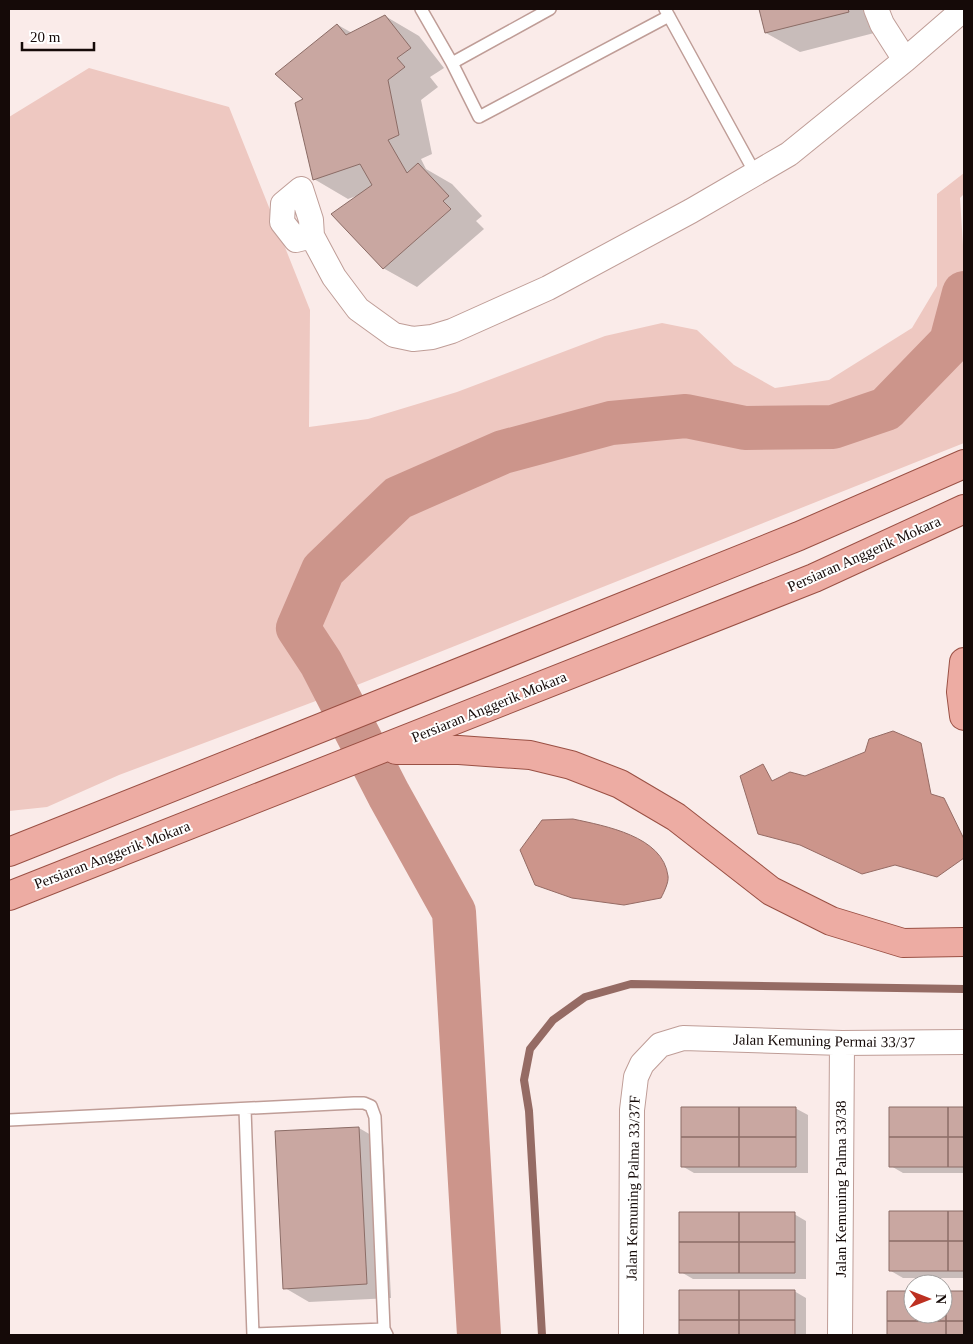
<svg xmlns="http://www.w3.org/2000/svg" width="973" height="1344" viewBox="0 0 973 1344" font-family="Georgia,serif">
<rect width="100%" height="100%" fill="#faebe9"/>
<path fill="#eec8c1" d="M89,68L229,107L310,310L309,427L368,419L457,392L605,336L662,323L697,330L734,365L775,388L829,380L912,328L937,286V194L964,173V194L960,198L964,261V443L337,693L119,775L47,807L9,811V117Z"/>
<path fill="#cc958b" stroke="#956b64" d="M893,731L921,743L931,794L944,798L964,839V858L937,877L895,865L862,874L800,845L758,834L740,776L763,764L772,781L790,772L805,776L865,752L869,739Z
M573,819C605,826 663,836 668,876C669,882 664,892 661,898L624,905L572,898L535,885L520,850L542,820Z"/>
<path fill="#0003" d="M760,9H878L882,31L800,52L766,33Z
M385,16L419,36L444,68L430,77L438,87L421,100L432,154L421,159L426,169L452,184L482,216L476,221L484,229L417,287L383,268L359,195L348,199L314,179L305,99L338,25L352,33Z
M795,1108L808,1115V1173H694L682,1166Z
M891,1108H964V1173H903L891,1166Z
M359,1128L383,1142L391,1298L309,1302L285,1288Z
M891,1212H964V1278H903L891,1271Z
M794,1214L806,1221V1279H693L681,1272Z
M681,1291H794L806,1298V1335H681Z
M889,1292H913V1314H943V1292H964V1335H889Z"/>
<g fill="none" stroke-linecap="round" stroke-linejoin="round">
<path stroke="#956b64" stroke-width="8" d="M542,1335L529,1111L524,1080L530,1049L553,1020L585,997L631,984L964,989"/>
<path stroke="#cc958b" stroke-width="44" d="M479,1335L454,912L389,795L321,663L298,628L323,570L398,498L503,452L611,423L686,416L745,428L833,427L886,409L951,342L964,293"/>
</g>
<path fill="#c9a7a1" stroke="#8b6c66" d="M759,9H848L849,12L765,33Z
M385,15L411,48L397,58L405,67L388,80L399,135L388,140L407,173L418,163L449,196L443,201L451,209L383,269L331,214L372,185L360,164L313,180L295,103L303,99L275,74L337,24L346,35Z
M681,1107H739V1137H681Z
M739,1107H796V1137H739Z
M889,1107H948V1137H889Z
M948,1107H964V1137H948Z
M359,1127L367,1284L283,1289L275,1131Z
M681,1137H739V1167H681Z
M739,1137H796V1167H739Z
M889,1137H948V1167H889Z
M948,1137H964V1167H948Z
M889,1211H948V1241H889Z
M948,1211H964V1241H948Z
M679,1212H739V1242H679Z
M739,1212H795V1242H739Z
M889,1241H948V1271H889Z
M948,1241H964V1271H948Z
M679,1242H739V1273H679Z
M739,1242H795V1273H739Z
M679,1290H739V1320H679Z
M739,1290H795V1320H739Z
M887,1291H913V1314H943V1291H946V1321H887Z
M946,1291H964V1321H946Z
M679,1320H739V1335H679Z
M739,1320H795V1335H739Z
M887,1321H946V1335H887Z
M946,1321H964V1335H946Z"/>
<g fill="none" stroke-linecap="round" stroke-linejoin="round">
<g stroke="#bf9d97" stroke-width="14">
<path id="lane" d="M421,9L452,63L479,117L669,16
M665,9L755,173
M452,63L550,9
M245,1109L253,1335
M9,1120L354,1103H364L371,1106L375,1117L384,1329L387,1335
M253,1334L384,1329"/>
</g>
<g stroke="#bf9d97" stroke-width="26">
<path id="street" d="M876,9L882,24L905,60
M312,236L296,240L282,222L283,204L301,189L311,220L312,236L334,277L358,309L394,335L413,339L432,337L452,331L548,288L691,211L789,154L905,60L964,9
M631,1335L632,1110L636,1077L642,1064L660,1045L683,1038L842,1043L964,1042
M840,1335L842,1043"/>
</g>
<g stroke="#9a5044" stroke-width="30">
<path id="primary" d="M964,662L961,692L964,716
M396,750H459L530,755L571,765L620,784L676,817L771,891L831,921L903,943L964,942
M9,852L323,727L799,536L964,464
M9,896L814,578L964,509"/>
</g>
<use href="#lane" stroke="#fff" stroke-width="11"/>
<use href="#street" stroke="#fff" stroke-width="24"/>
<use href="#primary" stroke="#edaca3" stroke-width="28"/>
</g>
<g text-anchor="middle" dominant-baseline="central" stroke-width="4" stroke-linejoin="round" paint-order="stroke">
<g font-size="15" fill="#150a08" stroke="#fff">
<text transform="translate(864 554) rotate(-24)">Persiaran Anggerik Mokara</text>
<text transform="translate(489 707) rotate(-22)">Persiaran Anggerik Mokara</text>
<text transform="translate(112 855) rotate(-21)">Persiaran Anggerik Mokara</text>
<text transform="translate(824 1041) rotate(1)">Jalan Kemuning Permai 33/37</text>
<text transform="translate(633 1188) rotate(-89)">Jalan Kemuning Palma 33/37F</text>
<text transform="translate(841 1189) rotate(-90)">Jalan Kemuning Palma 33/38</text>
</g>
</g>
<rect width="973" height="1344" fill="none" stroke="#150a08" stroke-width="20"/>
<g transform="translate(928 1299) rotate(90)"><circle r="24" fill="#ffffff" stroke="#a19d9c"/>
<path d="M0-4L9 19L0 12L-9 19Z" fill="#bd3021"/>
<text y="-8" font-size="14" font-weight="bold" text-anchor="middle" fill="#150a08">N</text>
</g>
<path d="M22 42v8h72v-8" fill="none" stroke="#150a08" stroke-width="2.5"/>
<text x="30" y="42" font-size="15" fill="#150a08" stroke="#ffffff" stroke-width="4" paint-order="stroke">20 m</text>
</svg>
